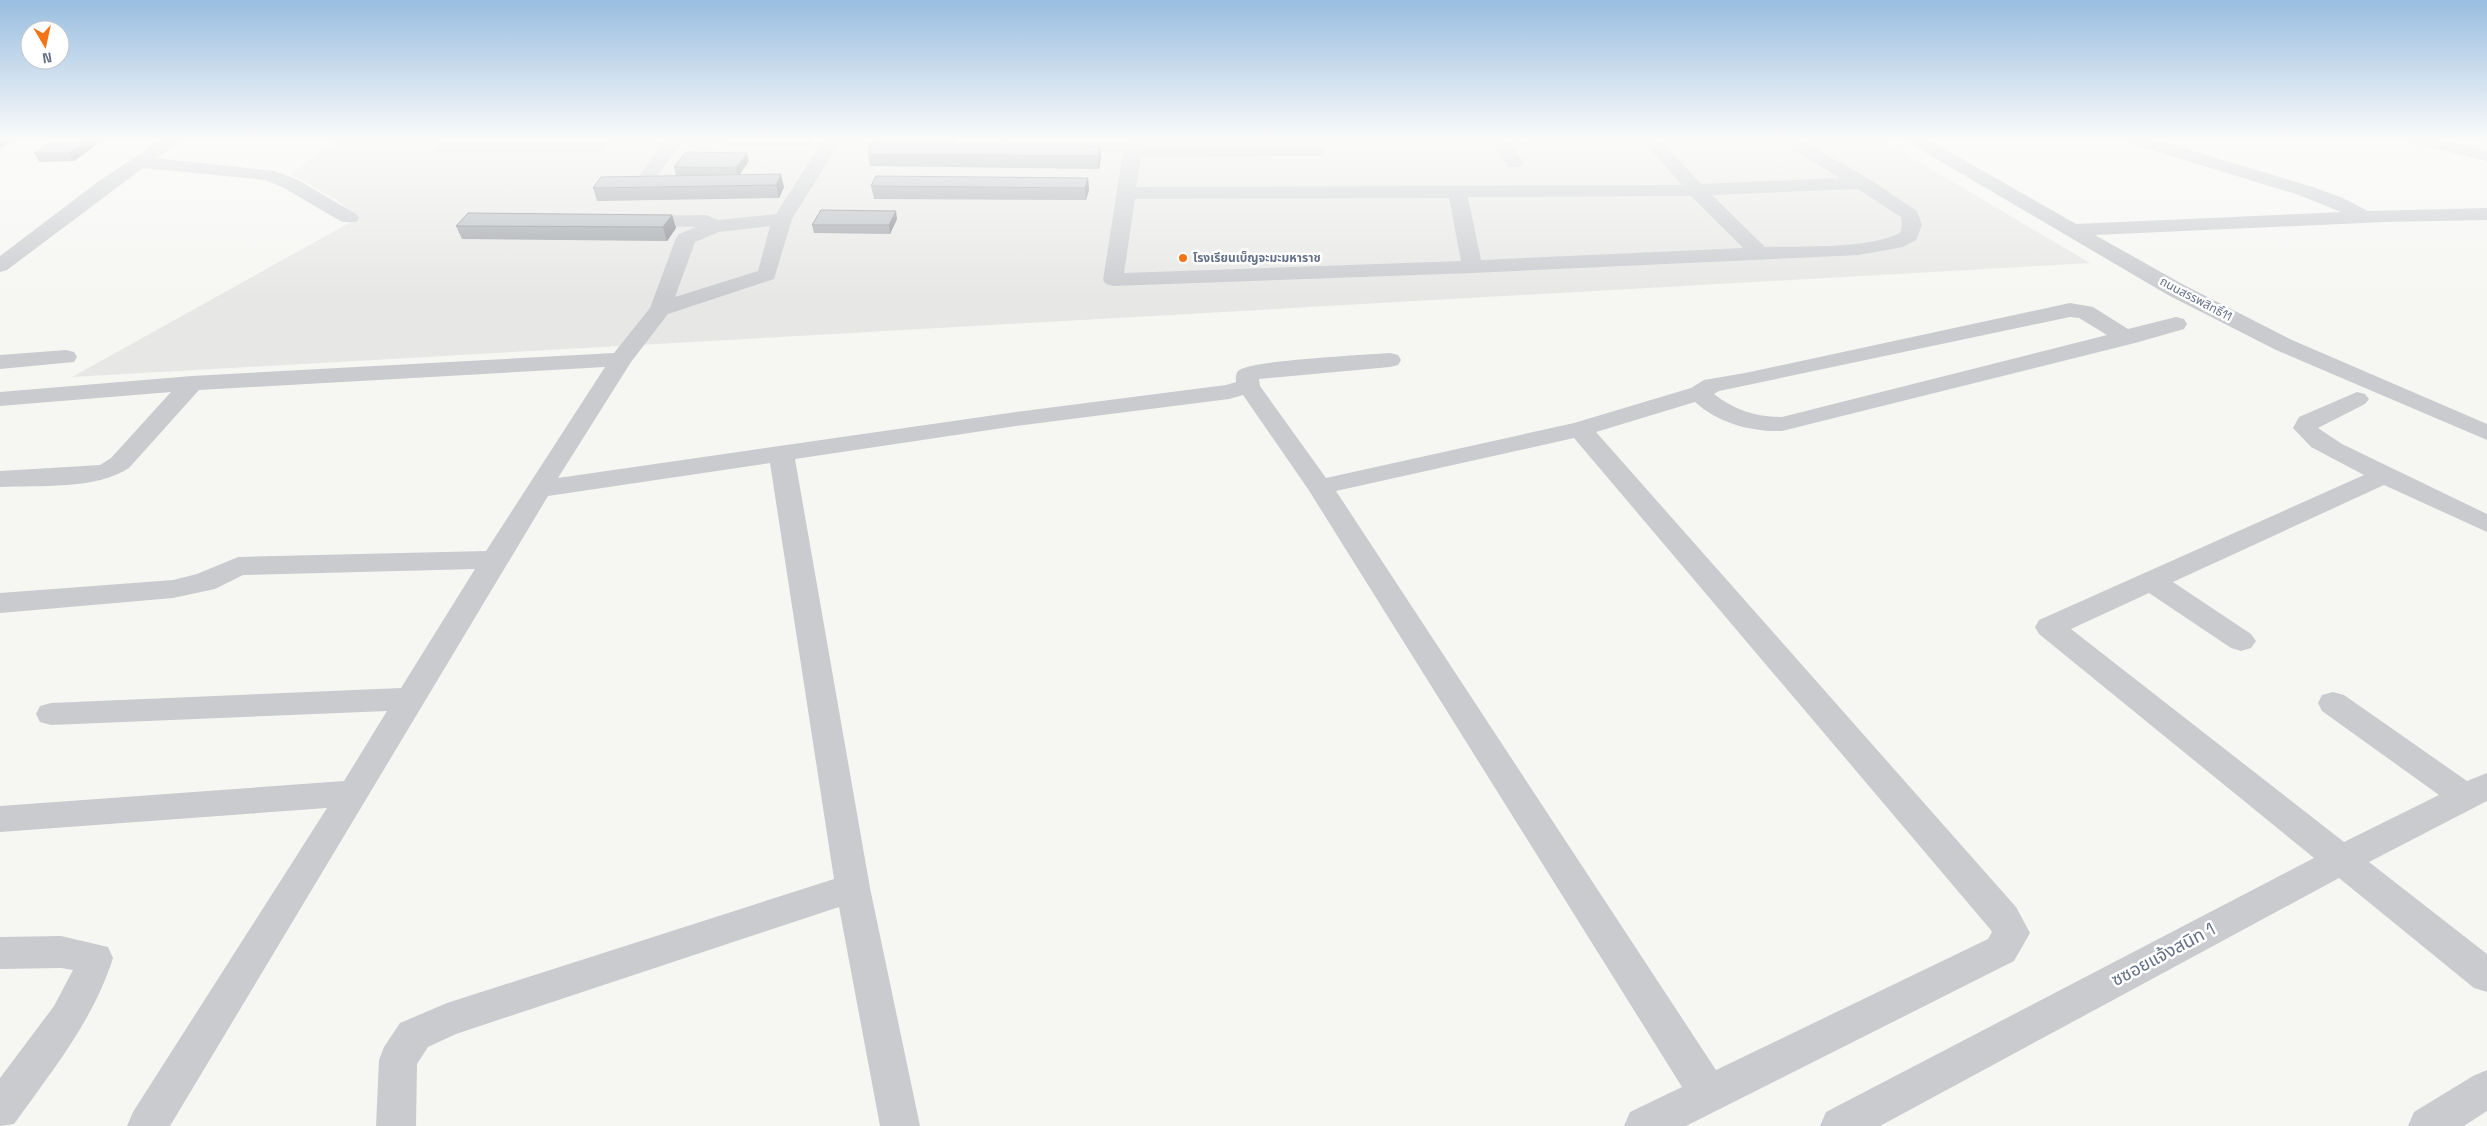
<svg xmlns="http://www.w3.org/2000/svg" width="2487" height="1126" viewBox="0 0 2487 1126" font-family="'Space Grotesk','Noto Sans Thai',sans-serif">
<rect width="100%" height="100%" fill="#f6f7f3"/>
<path fill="#e7e7e6" d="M337,140H1882L2090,263L72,377L358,218L335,199L291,174Z"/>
<path fill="#d6dfd4" d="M445,140H610L599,153H431Z"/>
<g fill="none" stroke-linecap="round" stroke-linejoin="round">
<path fill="#c9cbcf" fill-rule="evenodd" d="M161,140H181L157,158L275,171L298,180L356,214L359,218L356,222H342L284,188L265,180L143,168L7,270L0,272V256L99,181Z
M665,140H683L649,188H635L633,184Z
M823,140H841L792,219L774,279L668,314L631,362L558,478L1016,412L1226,385L1236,382C1236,378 1235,375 1238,371C1250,360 1366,355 1390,353L1398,355L1401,360L1398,365L1390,367L1259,379L1260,386L1326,478L1574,423L1691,388L1704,380L1745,373L2070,303L2093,307L2128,329L2176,317L2184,319L2187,324L2184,329L2135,343L1782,431C1751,432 1718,423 1695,402L1596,432L2016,907L2030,933L2014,961L1686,1126H1624L1630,1112L1682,1087L1308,489L1243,395L1229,399L1016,426L795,459L870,888L920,1126H880L839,907L456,1034L428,1047L417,1064L416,1126H376L379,1060L384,1047L400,1023L447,1003L834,879L770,463L548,496L170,1126H127L133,1112L327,808L0,832V806L344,781L387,711L51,725L40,722L36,714L40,706L51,703L401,688L475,569L243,575L215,589L173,598L0,613V593L173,580L197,574L238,557L486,551L605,367L199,390L129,468C96,490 39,485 0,487V471L100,465L111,458L171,392L0,406V392L192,376L614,353L650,308L676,238L679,234L696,227L637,226L630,224L627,220L630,216L706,215L718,220L776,214ZM770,226L758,271L675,297L695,242L719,232ZM2070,317L2079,318L2107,335L1782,417C1756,417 1734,410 1714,394L1719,391ZM1574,438L1990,929L1992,932L1988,939L1716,1070L1336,491Z
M993,140L1125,142V140H1143L1142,147L1316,146L1322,147L1325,151L1322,155L1316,156L1141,157L1136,187L1682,185L1642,140H1660L1701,184L1840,178L1783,144L1780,140H1801L1869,179L1917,211L1922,225L1916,240L1903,247L1858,255L1472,273L1113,286L1106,284L1103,280L1123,152L1000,151L994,150L991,146ZM1858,189L1901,217L1902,225L1900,233C1869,249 1801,246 1765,247L1712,195ZM1691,196L1743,248L1481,260L1468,197ZM1449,198L1461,261L1124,273L1135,199Z
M1491,140H1509L1523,163L1520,167H1508Z
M1908,140H1929L2076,224L2341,212L2299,195L2132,144L2129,140H2156L2313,187L2343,198L2368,211L2487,208V220L2385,222L2095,235L2184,285L2292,340L2487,424V440L2276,350L2168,295L1911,144Z
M2411,140H2441L2487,151V161L2414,144Z
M66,350L74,352L77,357L74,362L0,369V355Z
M2357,392L2365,394L2369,399L2365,404L2318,428L2342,444L2487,514V532L2384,485L2173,582L2251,634L2256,641L2251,648L2241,651L2231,648L2149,593L2071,629L2344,842L2439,795L2322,711L2318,703L2322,695L2333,692L2344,695L2467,781L2487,773V801L2369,862L2487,954V992L2474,988L2339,878L1880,1126H1820L1826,1112L2314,858L2039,634L2035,627L2039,620L2364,475L2311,447L2293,428L2299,417Z
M61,936L108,947L113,958C93,1021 52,1071 14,1124L0,1126V1078L54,1006L73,970L61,968L0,969V937Z
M2487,1070V1111L2464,1126H2408L2414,1112L2473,1076Z"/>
</g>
<path fill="#9a9ea4" d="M727,140H814L810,145H728Z
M870,140H955V144L1100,146L1101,158L1099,169L870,166L868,154L869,151L868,144Z
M98,144L74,161L39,162L34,153Z
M749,161L739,175L784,187L779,198L597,201L593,188L676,176L674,167Z
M1088,178L1089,190L1086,200L874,199L871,186Z
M672,215L676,228L667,241L462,239L456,226Z
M897,219L890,234L814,233L812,225Z"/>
<path fill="#7d8186" d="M0,140H14L0,148Z
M88,140H96L98,144L74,161L69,153Z
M809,140H814L810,145Z
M952,140H955L956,143L951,153L950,145Z
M1100,146L1101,158L1099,169L1098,156Z
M747,153L749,161L738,177L736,168Z
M781,174L784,187L779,198L776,185Z
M1088,178L1089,190L1086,200L1085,188Z
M896,211L897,219L890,234L889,225Z
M672,215L676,228L667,241L663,227Z"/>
<path fill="#b3b8bf" stroke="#7d8186" d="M54,140H88L69,153H34Z
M870,140H952L950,144L873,143V144H868Z
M873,143L1100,146L1098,156L868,154Z
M686,152L747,153L736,168L674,167Z
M781,174L776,185L593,188L601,177Z
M876,176L1088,178L1085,188L871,186Z
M821,210L896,211L889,225H812Z
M468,213L672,215L663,227L456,226Z"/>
<linearGradient id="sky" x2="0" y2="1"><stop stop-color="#99bee0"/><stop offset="0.47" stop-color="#fbfbfa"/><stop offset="1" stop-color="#fbfbfa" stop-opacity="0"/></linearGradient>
<rect width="2487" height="297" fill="url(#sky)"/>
<circle fill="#f47316" stroke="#fff" stroke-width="2" cx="1183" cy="258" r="5"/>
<g text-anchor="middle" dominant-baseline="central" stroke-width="5" stroke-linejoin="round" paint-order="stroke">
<g font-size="12" font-weight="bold" fill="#637087" stroke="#fff" text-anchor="start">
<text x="1193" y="258">โรงเรียนเบ็ญจะมะมหาราช</text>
</g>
<g font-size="12" fill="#637087" stroke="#fff">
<text transform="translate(2196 299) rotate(28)">ถนนสรรพสิทธิ์11</text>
</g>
<g font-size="18" fill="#637087" stroke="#fff">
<text transform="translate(2163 954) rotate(-28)">ซซอยแจ้งสนิท 1</text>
</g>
</g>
<g transform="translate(45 45) rotate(171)"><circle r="24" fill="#ffffff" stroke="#c1c6cf"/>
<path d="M0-4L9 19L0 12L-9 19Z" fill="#f47316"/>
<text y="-8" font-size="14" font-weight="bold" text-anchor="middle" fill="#637087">N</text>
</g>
</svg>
